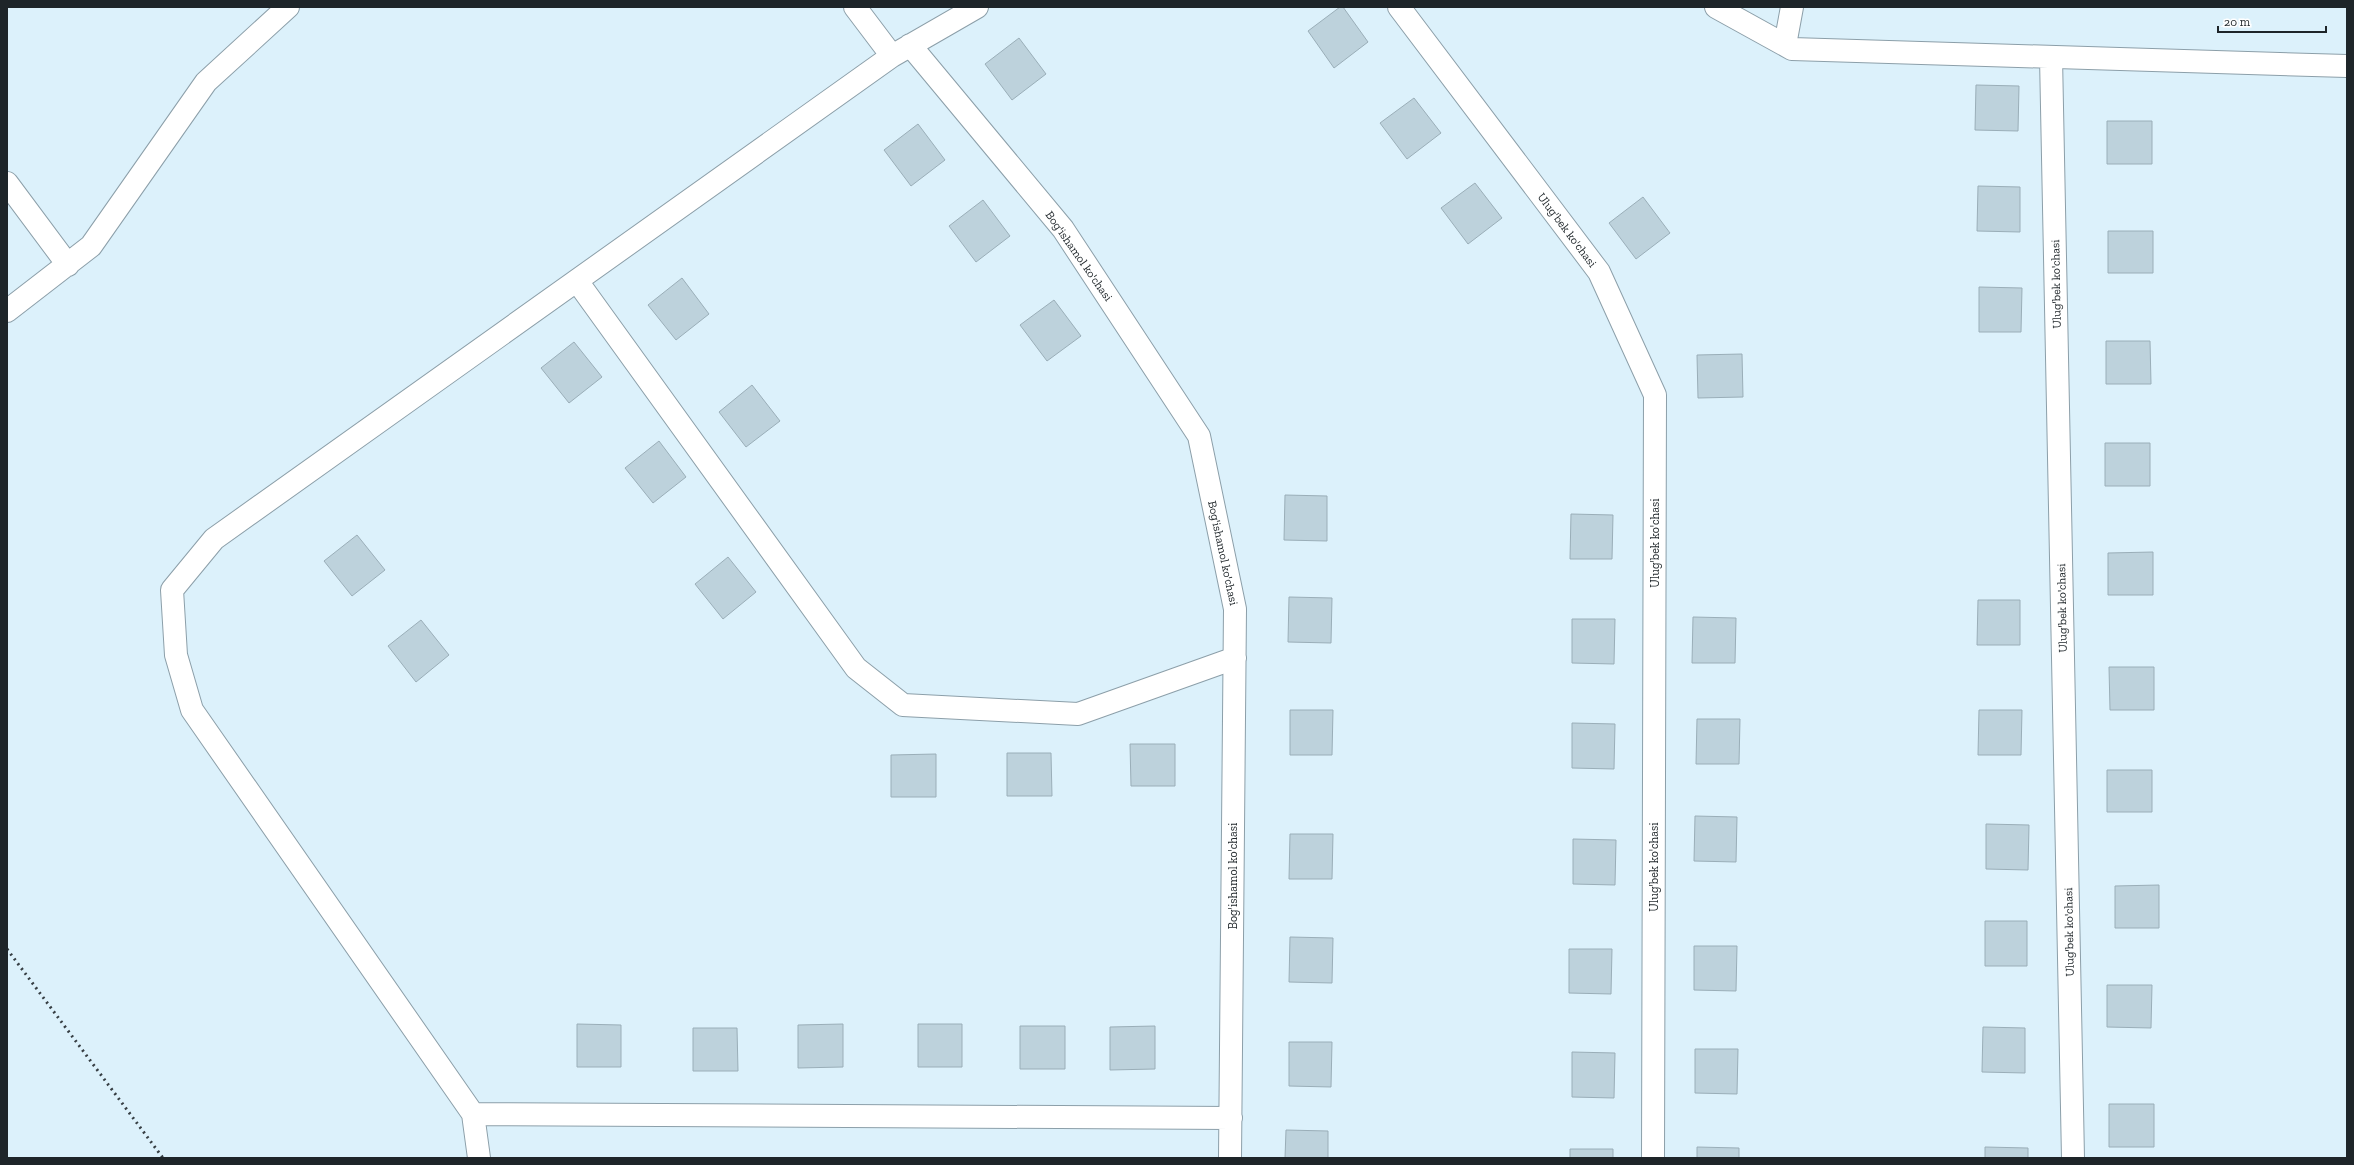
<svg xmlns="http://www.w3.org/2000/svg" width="2354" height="1165" viewBox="0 0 2354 1165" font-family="'Zilla Slab',serif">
<rect width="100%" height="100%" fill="#dcf1fb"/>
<path fill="#bdd2dc" stroke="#9aaeb8" d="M1340,7H1343L1368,42L1334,68L1308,31Z
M1019,38L1046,74L1012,100L985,64Z
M1976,85L2019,86L2018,131L1975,130Z
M1414,98L1441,133L1407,159L1380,123Z
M2107,121H2152V164H2107Z
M918,124L945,160L911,186L884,150Z
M1475,183L1502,218L1468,244L1441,208Z
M1978,186L2020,187V232L1977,231Z
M1643,197L1670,233L1636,259L1609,223Z
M983,200L1010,236L976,262L949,226Z
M2108,231H2153V273H2108Z
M682,278L709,314L676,340L648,305Z
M1979,287L2022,288L2021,332H1979Z
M1054,300L1081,336L1047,361L1020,325Z
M2106,341H2150L2151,384H2106Z
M574,342L602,377L569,403L541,368Z
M1742,354L1743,397L1698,398L1697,355Z
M752,385L780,421L746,447L719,412Z
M659,441L686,477L653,503L625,468Z
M2105,443H2150V486H2105Z
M1285,495L1327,496V541L1284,540Z
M1571,514L1613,515L1612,559H1570Z
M357,535L385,570L352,596L324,561Z
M2153,552V595H2108V553Z
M728,557L756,592L723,619L695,584Z
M1289,597L1332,598L1331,643L1288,642Z
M1978,600H2020V645H1977Z
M1693,617L1736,618L1735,663H1692Z
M1572,619H1615L1614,664L1572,663Z
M421,620L449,655L416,682L388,646Z
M2109,667H2154V710H2110Z
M1290,710H1333L1332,755H1290Z
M1979,710H2022L2021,755H1978Z
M1697,719H1740L1739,764H1696Z
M1572,723L1615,724L1614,769L1572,768Z
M1130,744H1175V786H1131Z
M1007,753H1051L1052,796H1007Z
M936,754V797H891V755Z
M2107,770H2152V812H2107Z
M1695,816L1737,817L1736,862L1694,861Z
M1986,824L2029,825L2028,870L1986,869Z
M1290,834H1333L1332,879H1289Z
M1573,839L1616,840L1615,885L1573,884Z
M2159,885V928H2115V886Z
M1985,921H2027V966H1985Z
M1290,937L1333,938L1332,983L1289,982Z
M1694,946H1737L1736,991L1694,990Z
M1569,949H1612L1611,994L1569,993Z
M2107,985H2152L2151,1028L2107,1027Z
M577,1024L621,1025V1067H577Z
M843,1024V1067L798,1068V1025Z
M918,1024H962V1067H918Z
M1020,1026H1065V1069H1020Z
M1155,1026V1069L1110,1070V1027Z
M1983,1027L2025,1028V1073L1982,1072Z
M693,1028H737L738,1071H693Z
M1289,1042H1332L1331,1087L1289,1086Z
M1695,1049H1738L1737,1094L1695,1093Z
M1572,1052L1615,1053L1614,1098L1572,1097Z
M2109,1104H2154V1147H2109Z
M1286,1130L1328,1131V1158H1285Z
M1697,1147L1739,1148V1158H1697Z
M1985,1147L2028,1148V1158H1985Z
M1570,1149H1613V1158H1570Z"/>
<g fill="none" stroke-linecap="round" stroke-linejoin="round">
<g stroke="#8c9fa9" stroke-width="24">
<path id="street" d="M855,7L892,56
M1399,7L1599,272L1655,395L1653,1158
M1716,7L1792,49L2347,66
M910,45L1063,229L1199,436L1235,609L1230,1158
M1785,45L1792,7
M2051,57L2073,1158
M7,183L68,265
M577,281L856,668L903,705L1078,714L1235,658
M7,311L91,246L206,82L288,7
M473,1114L1231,1118
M479,1158L473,1114L192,710L176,655L172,590L214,539L892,56L977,7"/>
</g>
<use href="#street" stroke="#fff" stroke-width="22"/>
<path stroke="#363e43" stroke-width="3" stroke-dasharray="2 4" stroke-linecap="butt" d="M7,949L163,1158"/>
</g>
<g text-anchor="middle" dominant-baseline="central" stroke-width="4" stroke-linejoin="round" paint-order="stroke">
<g font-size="12" fill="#1e2529" stroke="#fff">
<text transform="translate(1567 230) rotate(53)">Ulug'bek ko'chasi</text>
<text transform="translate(1079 256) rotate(55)">Bog'ishamol ko'chasi</text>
<text transform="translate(2056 284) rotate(-91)">Ulug'bek ko'chasi</text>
<text transform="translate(1655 543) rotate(-90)">Ulug'bek ko'chasi</text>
<text transform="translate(1223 553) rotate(78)">Bog'ishamol ko'chasi</text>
<text transform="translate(2062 608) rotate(-91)">Ulug'bek ko'chasi</text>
<text transform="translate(1654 867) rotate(-90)">Ulug'bek ko'chasi</text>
<text transform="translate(1233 876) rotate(-90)">Bog'ishamol ko'chasi</text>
<text transform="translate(2069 932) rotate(-91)">Ulug'bek ko'chasi</text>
</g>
</g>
<rect width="2354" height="1165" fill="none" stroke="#1e2529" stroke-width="16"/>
<path d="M2218 26v6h108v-6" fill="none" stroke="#1e2529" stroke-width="2"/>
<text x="2224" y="26" font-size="12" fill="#1e2529" stroke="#ffffff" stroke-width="3" paint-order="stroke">20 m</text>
</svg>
